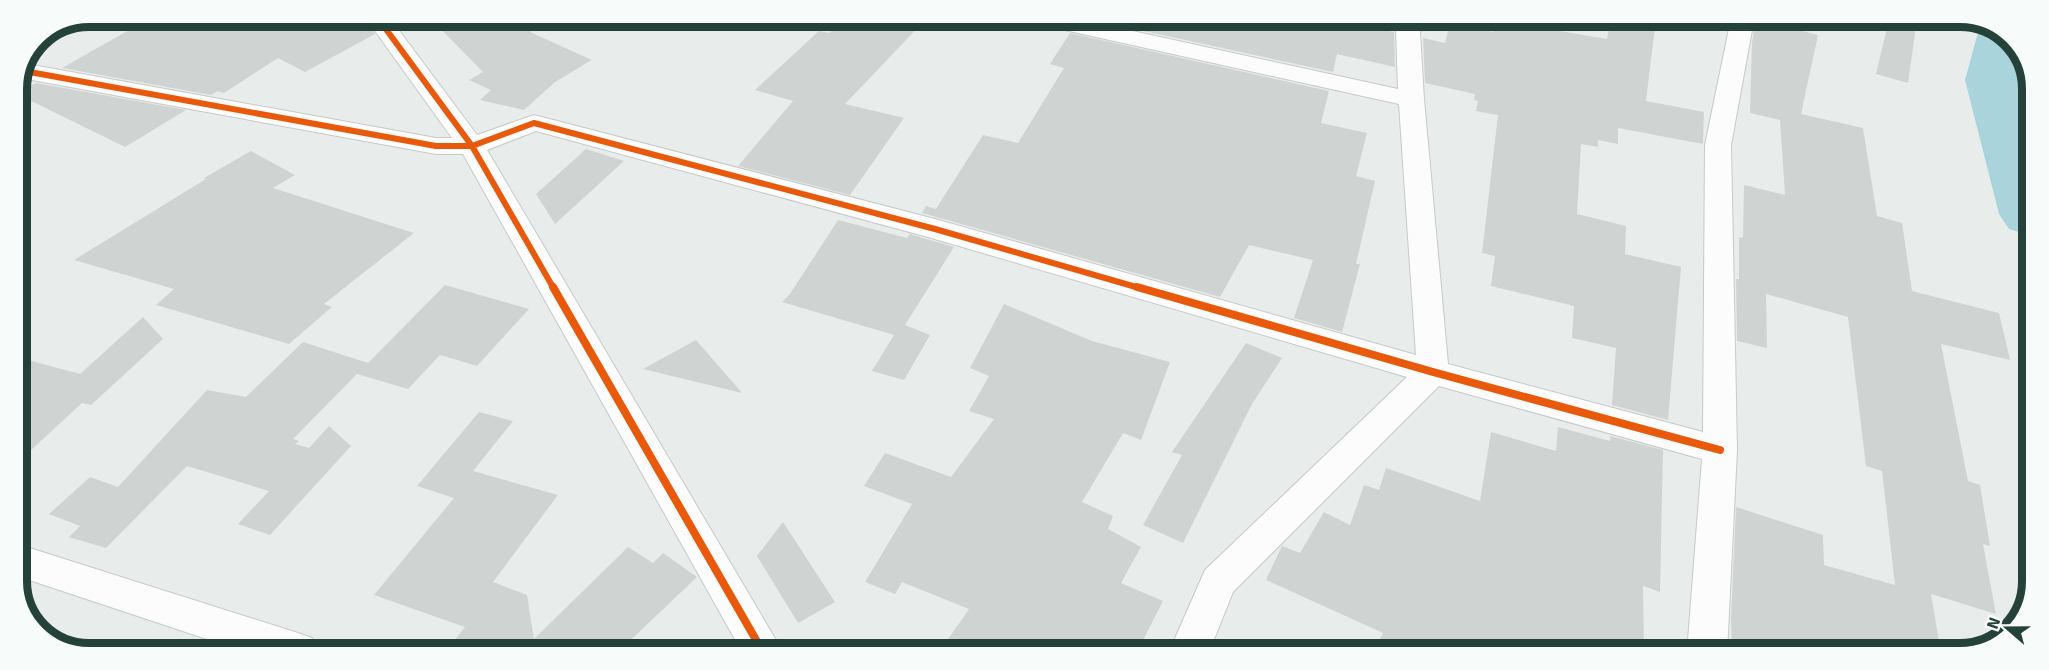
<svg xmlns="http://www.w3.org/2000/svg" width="2049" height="670" viewBox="0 0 2049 670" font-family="Signika,sans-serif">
<rect width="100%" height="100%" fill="#e8edeb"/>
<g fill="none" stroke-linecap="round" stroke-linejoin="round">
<path fill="#a9d4db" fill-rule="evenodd" d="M1987,24L2017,44L2026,67L2023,80L2032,109V236L2009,229L1999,214L1965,80L1977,36Z"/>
</g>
<path fill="#cfd4d2" d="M152,17H363L375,34L305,72L278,58L224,93L218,91L211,95L62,68Z
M429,17H550L530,32L592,60L555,82L524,110L480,100L491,90L469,80L483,72Z
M848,18H927L845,104L904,118L850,195L738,166L793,101L755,90L819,31L829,33Z
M1083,18H1373L1370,27L1394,32L1395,67L1337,54L1333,72Z
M1611,19H1656L1646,101L1704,112L1703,144L1618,128V144L1598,140V147L1581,144L1577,214L1626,226L1625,254L1681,267L1668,420L1612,405L1616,348L1572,338L1574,306L1491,286L1495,256L1482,253L1498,115L1476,111L1478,101L1474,100L1475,94L1425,83L1423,38L1445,43L1450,23L1493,32L1495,20L1607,39Z
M1889,19H1917L1908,83L1876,74Z
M1763,21L1818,35L1801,114L1863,128L1877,216L1902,223L1912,291L1999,313L2010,360L1941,344L1968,481L1980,485L1990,546L1983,544L1996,614L1931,594L1941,653H1732L1731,619L1736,507L1823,535L1824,565L1895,585L1882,471L1866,466L1848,317L1766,294L1767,348L1737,341L1736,279H1739V237L1743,238L1744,185L1785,195L1780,120L1750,113L1752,43L1754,30L1760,31Z
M1070,33L1329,91L1321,123L1367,133L1356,176L1375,181L1356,264H1360L1342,332L1294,318L1313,260L1249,245L1220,297L922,213L926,206L936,209L983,135L1018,143L1064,68L1050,64Z
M36,83L186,110L125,147L17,94Z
M586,149L624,161L555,224L536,194Z
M251,151L295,175L273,188L414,233L324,304L332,307L289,344L156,305L174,289L74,260L206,179L204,178Z
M838,220L907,238L910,234L954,247L905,325L930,335L904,380L872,371L894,335L782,302L790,294Z
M445,285L529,309L477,366L440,355L408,389L357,374L293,439L299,441L295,444L309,448L329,426L351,446L270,535L238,524L269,491L187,466L106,548L69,537L80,526L49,514L90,477L118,487L207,390L246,397L303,342L368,363Z
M1004,304L1092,341L1170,362L1141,440L1123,433L1082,502L1113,516L1108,529L1141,547L1121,583L1163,601L1137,652H939L969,609L902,582L895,594L865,582L912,504L864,486L885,453L951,477L994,419L969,411L989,376L970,368Z
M143,317L163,339L91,405L82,403L17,463V357L80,374Z
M696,340L742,393L643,369Z
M1246,343L1282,358L1252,404L1183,543L1143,525L1182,455L1172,452Z
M479,412L513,421L473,471L558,495L493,582L527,595L534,639L628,547L653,563L663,553L697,577L618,652L446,651L465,627L374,595L454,498L417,486Z
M1558,427L1610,441V436L1663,450L1660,592L1643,586L1644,653H1410L1379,641L1383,633L1266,580L1282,546L1300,553L1324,512L1350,525L1364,485L1379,490L1386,468L1480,501L1491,432L1556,451Z
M783,522L835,602L798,623L757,556Z"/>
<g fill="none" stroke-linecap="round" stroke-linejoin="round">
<g stroke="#c5cac8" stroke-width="2">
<path id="minor" d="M365,17H389L477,135L534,115L935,219L1416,355L1399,104L1042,25L1034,23L1030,18H1073L1398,89L1396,30L1407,18H1432L1420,32L1424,99L1448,364L1703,432L1705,145L1731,19H1754L1731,145L1737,450L1727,653H1687L1702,459L1439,386L1233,592L1209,652H1169L1205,570L1407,377L928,237L536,131L487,150L783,652H742L463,154H436L21,78L27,64L436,138H452Z
M17,544L298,633L312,638L318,651H243L17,576Z"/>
</g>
<use href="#minor" fill="#fcfcfc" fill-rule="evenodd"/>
<g stroke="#f7fbf9" stroke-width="9">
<path id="cycleway-far1" d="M377,17L472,146L554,289
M24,71L436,146H472L534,123L935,229L1143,289"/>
</g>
<g stroke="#f7fbf9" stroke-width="12">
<path id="cycleway" d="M553,287L763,652
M1137,287L1433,372L1720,450"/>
</g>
<use href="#cycleway-far1" stroke="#e8590c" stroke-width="6"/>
<use href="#cycleway" stroke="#e8590c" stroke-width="8"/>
</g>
<path d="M0 0H2049V670H0ZM89 27H1960A62 62 0 0 1 2022 89V581A62 62 0 0 1 1960 643H89A62 62 0 0 1 27 581V89A62 62 0 0 1 89 27Z" fill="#f7fbf9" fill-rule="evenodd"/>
<path fill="none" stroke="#24423a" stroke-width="8" d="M89 27H1960A62 62 0 0 1 2022 89V581A62 62 0 0 1 1960 643H89A62 62 0 0 1 27 581V89A62 62 0 0 1 89 27Z"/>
<g transform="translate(2007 628) rotate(290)" stroke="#f7fbf9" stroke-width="4.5" paint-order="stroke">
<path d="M0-4.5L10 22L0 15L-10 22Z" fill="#24423a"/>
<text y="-9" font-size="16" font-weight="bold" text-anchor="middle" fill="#24423a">N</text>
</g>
</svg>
